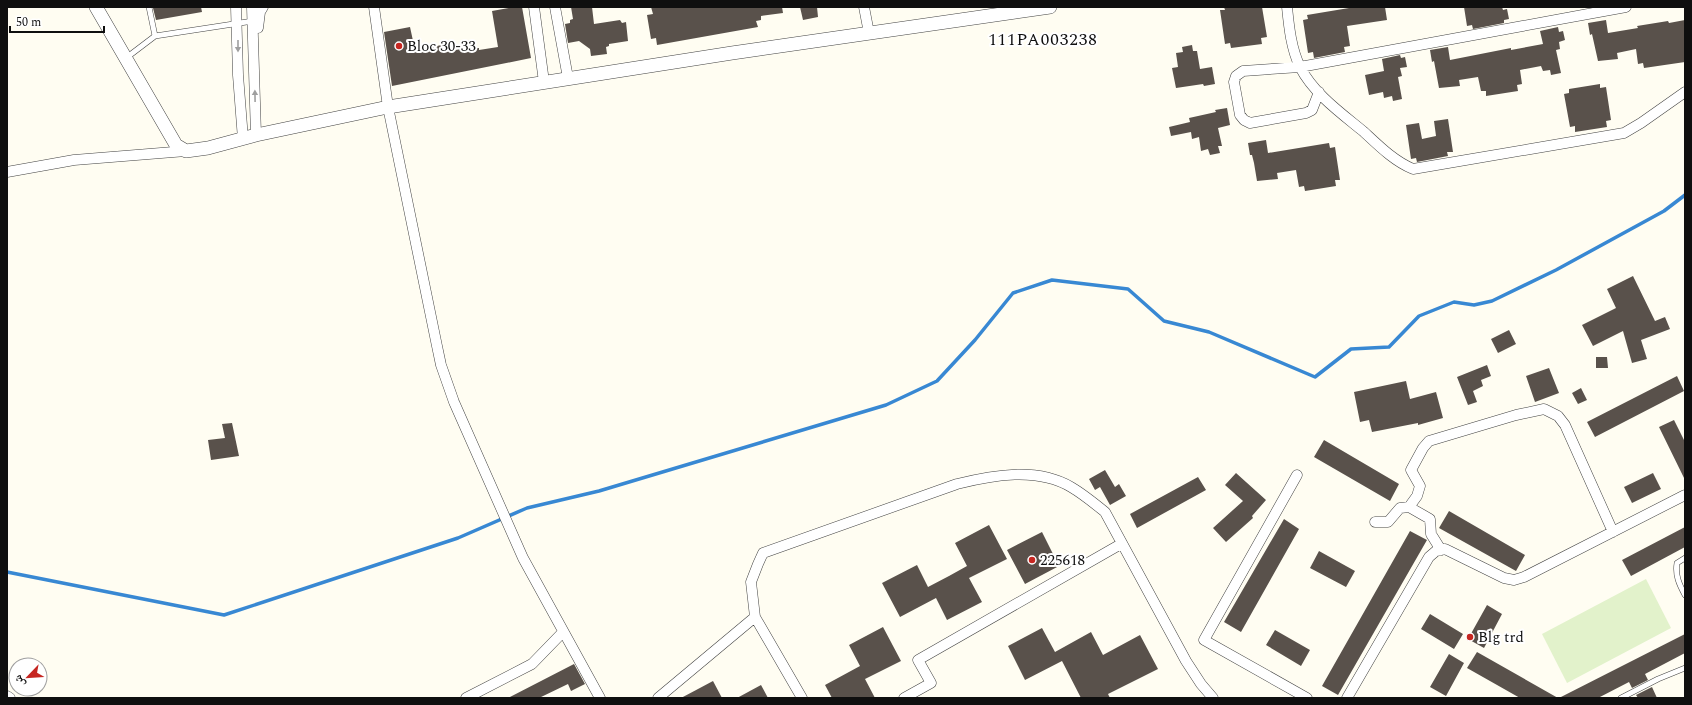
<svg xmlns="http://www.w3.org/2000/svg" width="1692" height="705" viewBox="0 0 1692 705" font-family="Spectral,'Noto Naskh Arabic',serif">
<rect width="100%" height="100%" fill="#fffdf2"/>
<path fill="#e2f2cb" d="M1646,579L1671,628L1567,683L1542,634Z"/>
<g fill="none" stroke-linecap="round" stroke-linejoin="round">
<path stroke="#3888d3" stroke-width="3.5" d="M7,572L224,615L458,538L527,508L599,491L886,405L937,381L975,340L1013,293L1052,280L1128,289L1164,321L1209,332L1315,377L1351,349L1389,347L1419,316L1454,302L1474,305L1492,301L1556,270L1664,211L1685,195"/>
</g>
<path fill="#59514b" d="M162,7H201L202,12L156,20L153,8Z
M515,7H522L531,58L392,86L384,32L410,27L415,50L442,45L444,52L466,48L465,41L474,40L476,48H479V50L498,47L492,11Z
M571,7H592L594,24L620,20L622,23L626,22L628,41L609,44V46L606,47L607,54L591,56L590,49L579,41L568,43L565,24L570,23V20L573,19Z
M651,7H782L783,13L761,16V20L756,21L758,27L657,45L656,38L651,39L647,15L653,14Z
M800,7H817L818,17L803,20Z
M1224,7H1262L1267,37L1261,38L1262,44L1231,48L1230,43L1225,44L1220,10H1225Z
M1355,7H1385L1387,20L1347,26L1350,46L1344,47L1345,52L1314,58L1313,52L1308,53L1303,20L1308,19L1307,15Z
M1464,7H1502L1503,10L1507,9L1509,19L1504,20V23L1473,29L1472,25L1467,26Z
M1606,20L1608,33L1638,28L1637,26L1668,21L1669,23L1685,20V62L1644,68L1643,63L1638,64L1636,49L1617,53L1618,59L1598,61L1592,34L1590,35L1588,23Z
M1558,27L1559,32L1563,31L1565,40L1559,42L1560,49L1556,50L1561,73L1551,75L1550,70L1543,71L1541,66L1520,70L1522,84L1517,85L1518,91L1486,96V91H1481L1478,77L1459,80L1460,86L1439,88L1434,61L1432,62L1430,50L1448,47L1450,60L1511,48V50L1543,44L1540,31Z
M1192,45L1193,51H1197L1200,69L1212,67L1215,84L1204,86L1203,84L1176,88L1172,68L1178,67L1176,53L1183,52L1182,47Z
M1400,55L1401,58L1405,57L1407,67L1400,68L1402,76L1398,77L1402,99L1393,101L1392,96L1384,98L1383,92L1369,95L1365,75L1384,71L1382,59Z
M1600,84V88L1606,87L1611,120L1606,121L1607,127L1575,132V126L1570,127L1564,94L1569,93V89Z
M1227,108L1230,125L1218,128L1222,146H1218L1220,153L1210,155L1208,149L1201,151L1199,137L1192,139L1191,132L1171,136L1169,127L1190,122L1189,118L1216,112L1215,110Z
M1448,119L1453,152H1447L1448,156L1417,162L1416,158L1411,159L1406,125L1419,123L1422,139L1436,136L1434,121Z
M1266,140L1268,153L1329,143L1330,148L1335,147L1340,180H1335L1336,186L1305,191L1304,186L1299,187L1296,170L1277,173L1278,179L1257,181L1254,163L1252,155H1250L1248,143Z
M1633,276L1655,321L1665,317L1670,329L1641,340L1647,359L1632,363L1623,331L1593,346L1582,325L1616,308L1607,289Z
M1509,330L1516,344L1498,353L1491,339Z
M1596,357H1607L1608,368H1596Z
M1487,365L1491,376L1481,380L1483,386L1473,391L1477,402L1468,405L1457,377Z
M1549,368L1559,393L1535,402L1526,376Z
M1677,376L1684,391L1595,437L1587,422Z
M1406,381L1410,399L1436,392L1443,418L1418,425V423L1372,432L1369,420L1360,422L1354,392Z
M1581,388L1587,400L1578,404L1572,393Z
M1674,420L1685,442V480L1659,427Z
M232,423L239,456L211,460L208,440L225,438L222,424Z
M1324,440L1399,484L1390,501L1314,457Z
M1105,470L1115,487L1119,484L1126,496L1110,505L1100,487L1095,490L1089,479Z
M1236,473L1266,500L1252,516L1253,518L1226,542L1213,528L1243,501L1225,485Z
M1653,473L1661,489L1632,503L1624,487Z
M1198,477L1206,490L1137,528L1130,514Z
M1449,511L1525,555L1516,571L1439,528Z
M1284,519L1299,529L1241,632L1224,622Z
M989,525L1007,559L969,578L982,602L947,620L936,598L900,617L882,583L917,565L928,587L949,576L967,566L955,543Z
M1685,527V547L1631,576L1622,560Z
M1410,531L1427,540L1338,695L1322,686Z
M1042,532L1059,566L1025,584L1007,550Z
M1319,551L1355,571L1346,587L1310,568Z
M1487,605L1502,614L1484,648L1468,639Z
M1430,614L1463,634L1454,649L1421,629Z
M883,627L901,661L865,679L875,698H832L825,685L860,666L849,645Z
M1042,628L1055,652L1091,632L1103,655L1140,635L1158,669L1108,694L1110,698H1081L1062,661L1025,680L1008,646Z
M1275,630L1310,650L1301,666L1266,645Z
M1685,634V653L1645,674L1648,680L1632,688L1629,682L1598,698H1559Z
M1477,652L1558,698H1520L1467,668Z
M1449,654L1464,663L1446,696L1430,687Z
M574,664L585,684L571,691L568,684L539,698H508Z
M713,681L722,698H681L698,689Z
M761,685L768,698H737Z
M1652,687L1657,698H1638L1636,695Z"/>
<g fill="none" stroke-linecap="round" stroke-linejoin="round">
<g stroke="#424242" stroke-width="6">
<path id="service" d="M149,7L155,36
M126,58L155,36L253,21
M1685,558L1677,563C1675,575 1679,584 1685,595
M1621,698L1658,679L1685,668"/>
</g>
<g stroke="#424242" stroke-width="11">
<path id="minor" d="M236,7L238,75L243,139
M252,7L256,135
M374,7L388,107L437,346L441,365L454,402L523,558L600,698
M534,7L544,82
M555,7L568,78
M864,7L869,33
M1287,7C1289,27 1291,48 1300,67C1314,94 1341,113 1364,132C1379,146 1394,161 1413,169L1624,133L1641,123L1685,92
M258,28L260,12L263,7
M1319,92L1312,110L1306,113L1250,123L1244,120L1240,115L1234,82L1236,76L1243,71L1300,67L1626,7
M7,172L74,160L186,151
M1297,475L1204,640L1307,698
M1409,507L1417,496L1420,486L1411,470L1423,448L1429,441L1516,415L1544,409L1558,416L1565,425L1613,532
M1375,522H1388L1400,508L1409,507L1430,519L1431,534L1441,550
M7,696L10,698
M466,698L532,664L563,632
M658,698L755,617
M802,698L755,617L751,582L758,564L763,553L957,484C993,475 1037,467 1071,487C1083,494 1094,503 1105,512L1186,661L1201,684L1213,698
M904,698L931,683L918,660L1121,544
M1347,698L1429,557L1436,551L1445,549L1504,578L1514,580L1524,577L1685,495"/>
</g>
<g stroke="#424242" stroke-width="14">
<path id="tertiary" d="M96,7L176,145L186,151L208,148L256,135L388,107L732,53L1050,7"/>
</g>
<use href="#service" stroke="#fff" stroke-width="5"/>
<use href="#minor" stroke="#fff" stroke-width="10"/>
<use href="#tertiary" stroke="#fff" stroke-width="13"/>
</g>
<defs><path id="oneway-solid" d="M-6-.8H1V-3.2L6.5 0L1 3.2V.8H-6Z"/></defs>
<g fill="#9f9f9f">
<use href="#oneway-solid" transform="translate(238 46) rotate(90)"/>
<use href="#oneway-solid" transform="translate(255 96) rotate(-91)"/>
</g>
<g fill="#c62621" stroke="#fff" stroke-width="1.5">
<circle cx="399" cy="46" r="4"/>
<circle cx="1032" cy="560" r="4"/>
<circle cx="1470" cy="637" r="4"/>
</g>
<g text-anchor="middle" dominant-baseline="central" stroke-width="4" stroke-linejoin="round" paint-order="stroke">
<g font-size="15" fill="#0f0f0f" stroke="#fff" text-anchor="start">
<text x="407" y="46">Bloc 30-33</text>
<text x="1040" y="560">225618</text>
<text x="1478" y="637">Blg trd</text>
</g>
<g font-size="17" letter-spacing="1" fill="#0f0f0f" stroke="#fff">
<text x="1043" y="40">111PA003238</text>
</g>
</g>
<rect width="1692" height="705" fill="none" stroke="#0f0f0f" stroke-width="16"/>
<g transform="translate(28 677) rotate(245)"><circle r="19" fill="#ffffff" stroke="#9f9f9f"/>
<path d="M0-3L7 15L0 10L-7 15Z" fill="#c62621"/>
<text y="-6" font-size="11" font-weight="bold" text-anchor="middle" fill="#0f0f0f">ش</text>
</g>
<path d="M10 26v6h94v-6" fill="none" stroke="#0f0f0f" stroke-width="2"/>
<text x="16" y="26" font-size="12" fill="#0f0f0f" stroke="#ffffff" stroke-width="3" paint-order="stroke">50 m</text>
</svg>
